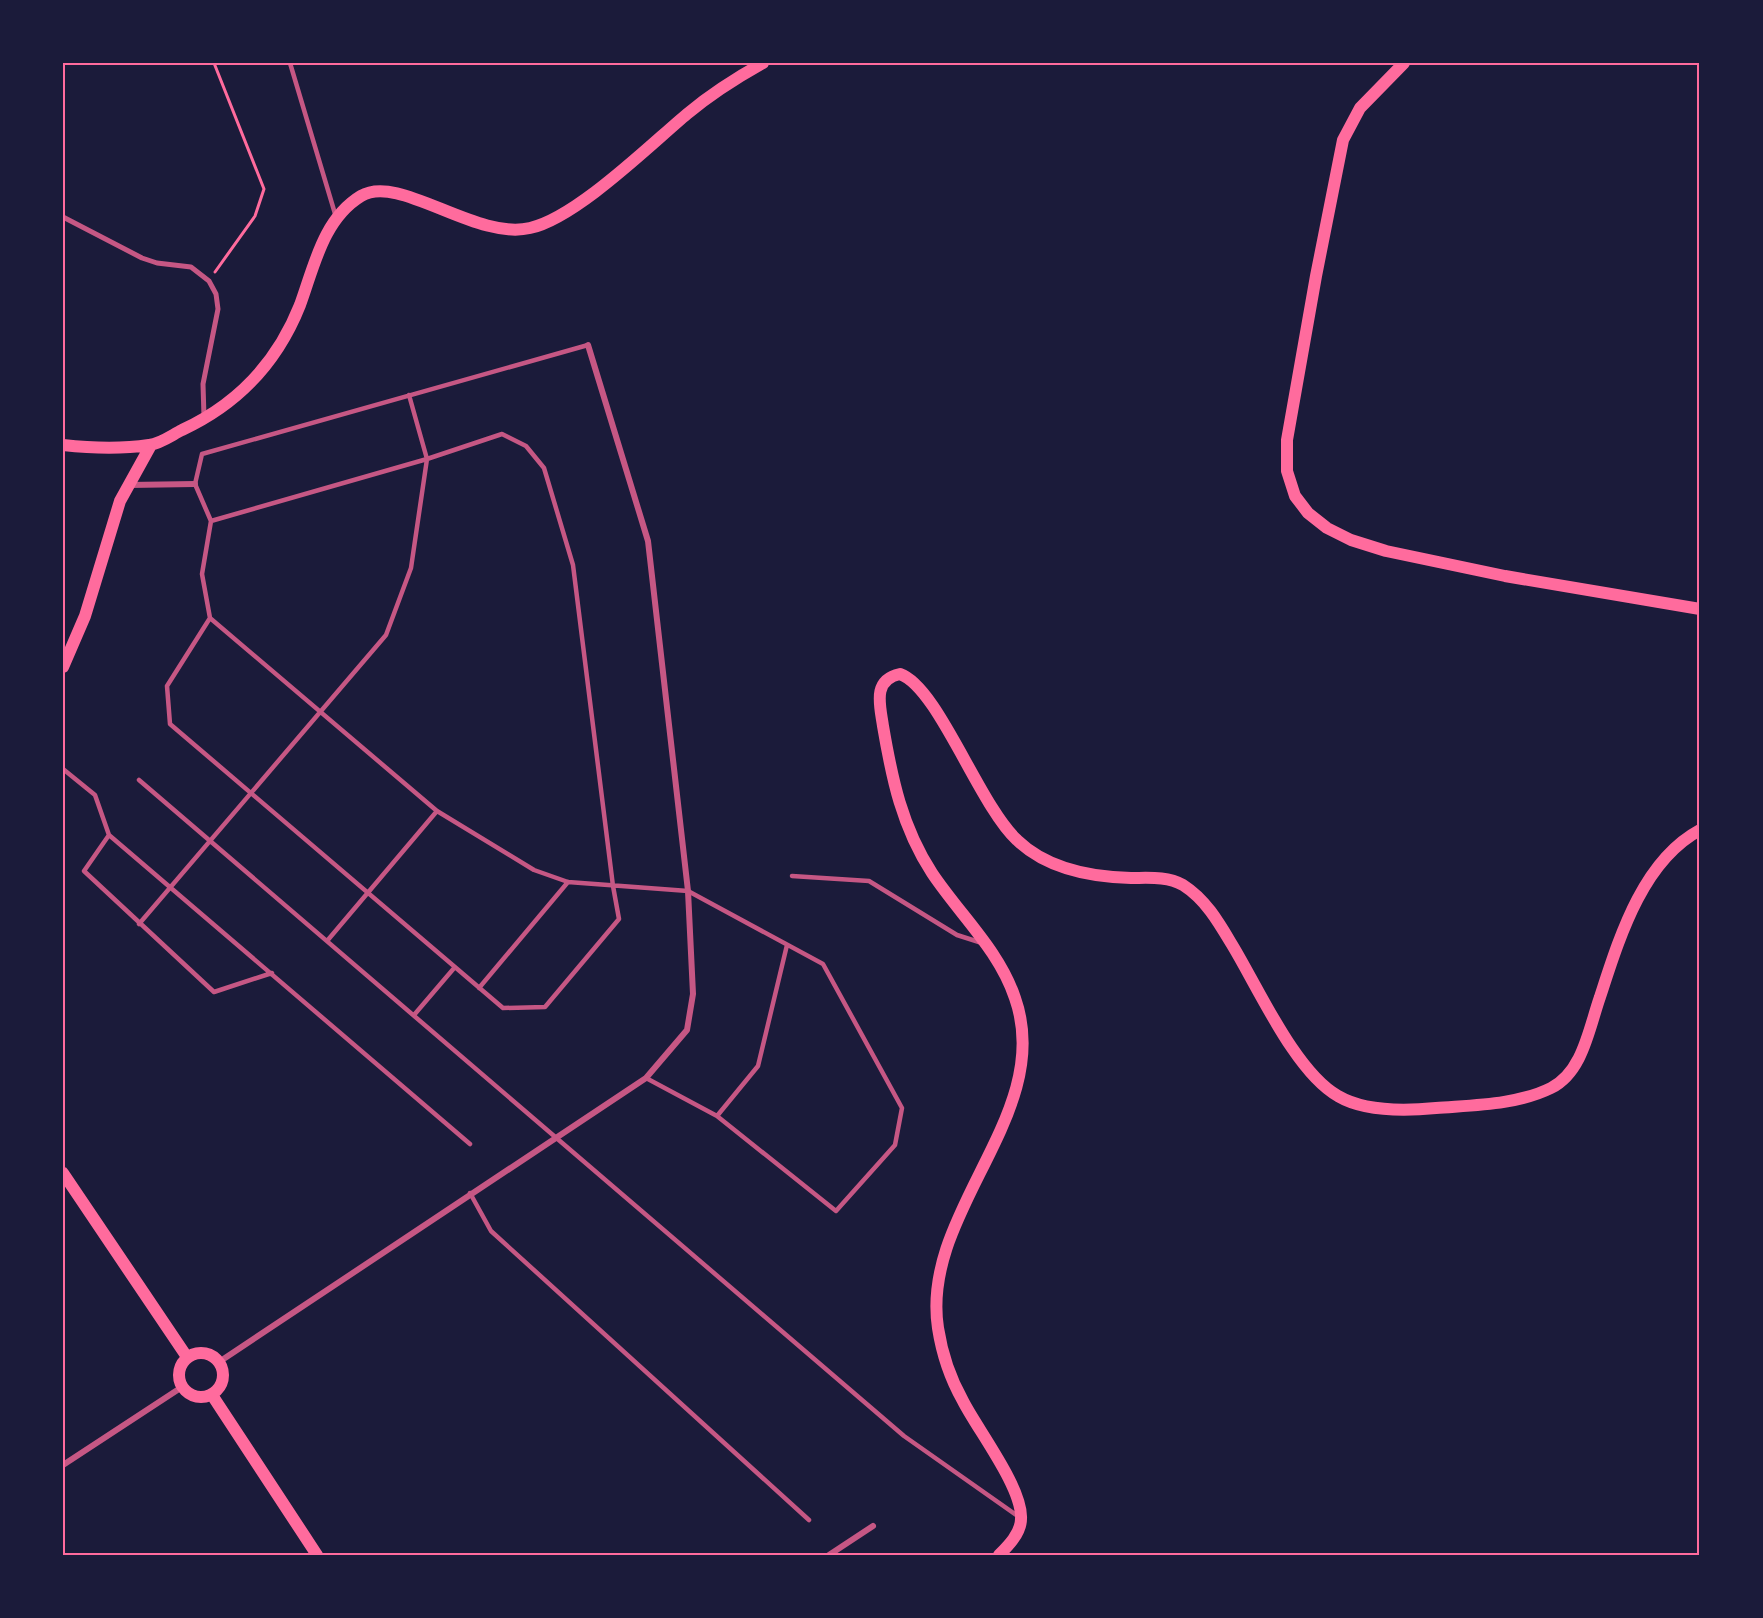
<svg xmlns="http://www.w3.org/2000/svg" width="1763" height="1618" viewBox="0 0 1763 1618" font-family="'Crimson Pro',serif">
<rect width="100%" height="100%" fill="#1b1b3a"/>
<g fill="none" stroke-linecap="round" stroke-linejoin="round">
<path stroke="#ff6b9d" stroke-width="3" d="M214,63L264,189L255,216L215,272"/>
<path stroke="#c65784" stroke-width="4.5" d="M290,63L336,217
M211,521L427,459L502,434L526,446L544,468L573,565L613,886L619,919L545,1007L503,1008L170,724L167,686L210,618L202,574L211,521L195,484L202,454L588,345
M210,618L437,811L534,870L568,882L688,891L823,964L902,1108L895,1145L836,1211L717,1116L646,1078
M63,769L95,795L109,835L470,1144
M139,780L904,1436L1019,1517
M109,835L84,871L214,992L272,973
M792,876L869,881L957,935L982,943
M139,924L386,635L411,568L427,459L409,395
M327,941L437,811
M479,988L568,882
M414,1015L455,967
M717,1116L758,1066L787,945
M470,1193L491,1231L809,1520"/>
<path stroke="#c65784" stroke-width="5" d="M63,217L142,258L157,263L191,267L209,281L216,294L218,309L203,384L204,417"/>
<path stroke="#c65784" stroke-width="6" d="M129,485L195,484
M219,1362L646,1078L687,1030L693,994L688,891L648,541L588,345
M63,1465L182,1387
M829,1555L873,1526"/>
<path stroke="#ff6b9d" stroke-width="12" d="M1404,63L1360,108L1343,140L1316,276L1287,440V471L1295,496L1308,513L1327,528L1351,540L1386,551L1505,576L1700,609
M63,445C90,448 122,449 149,445C160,444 172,435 182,430C238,404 277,363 300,305C314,267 323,219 361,196C399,173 476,241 530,228C576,218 650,145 687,114C711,94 736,78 763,63
M63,667L85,616L120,501L151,445
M63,1173L187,1357
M179 1375a22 22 0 1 1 44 0a22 22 0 1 1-44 0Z
M212,1395L317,1555
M999,1555C1008,1546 1021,1533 1021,1519C1023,1488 977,1429 963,1401C950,1378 942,1354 938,1328C920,1211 1056,1114 1015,998C999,950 960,915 932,873C902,827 892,779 883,726C880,705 872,680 900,674C938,687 979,805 1017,840C1047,869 1091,877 1131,878C1148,878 1167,876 1183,885C1205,899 1218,921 1231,943C1257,985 1295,1072 1338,1096C1365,1112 1405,1111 1436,1108C1472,1105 1517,1105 1551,1088C1583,1072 1589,1028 1600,997C1619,939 1642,861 1700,830"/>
</g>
<rect width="1763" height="1618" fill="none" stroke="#1b1b3a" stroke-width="129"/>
<rect x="64" y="64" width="1634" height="1490" fill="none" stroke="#ff6b9d" stroke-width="2"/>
</svg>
